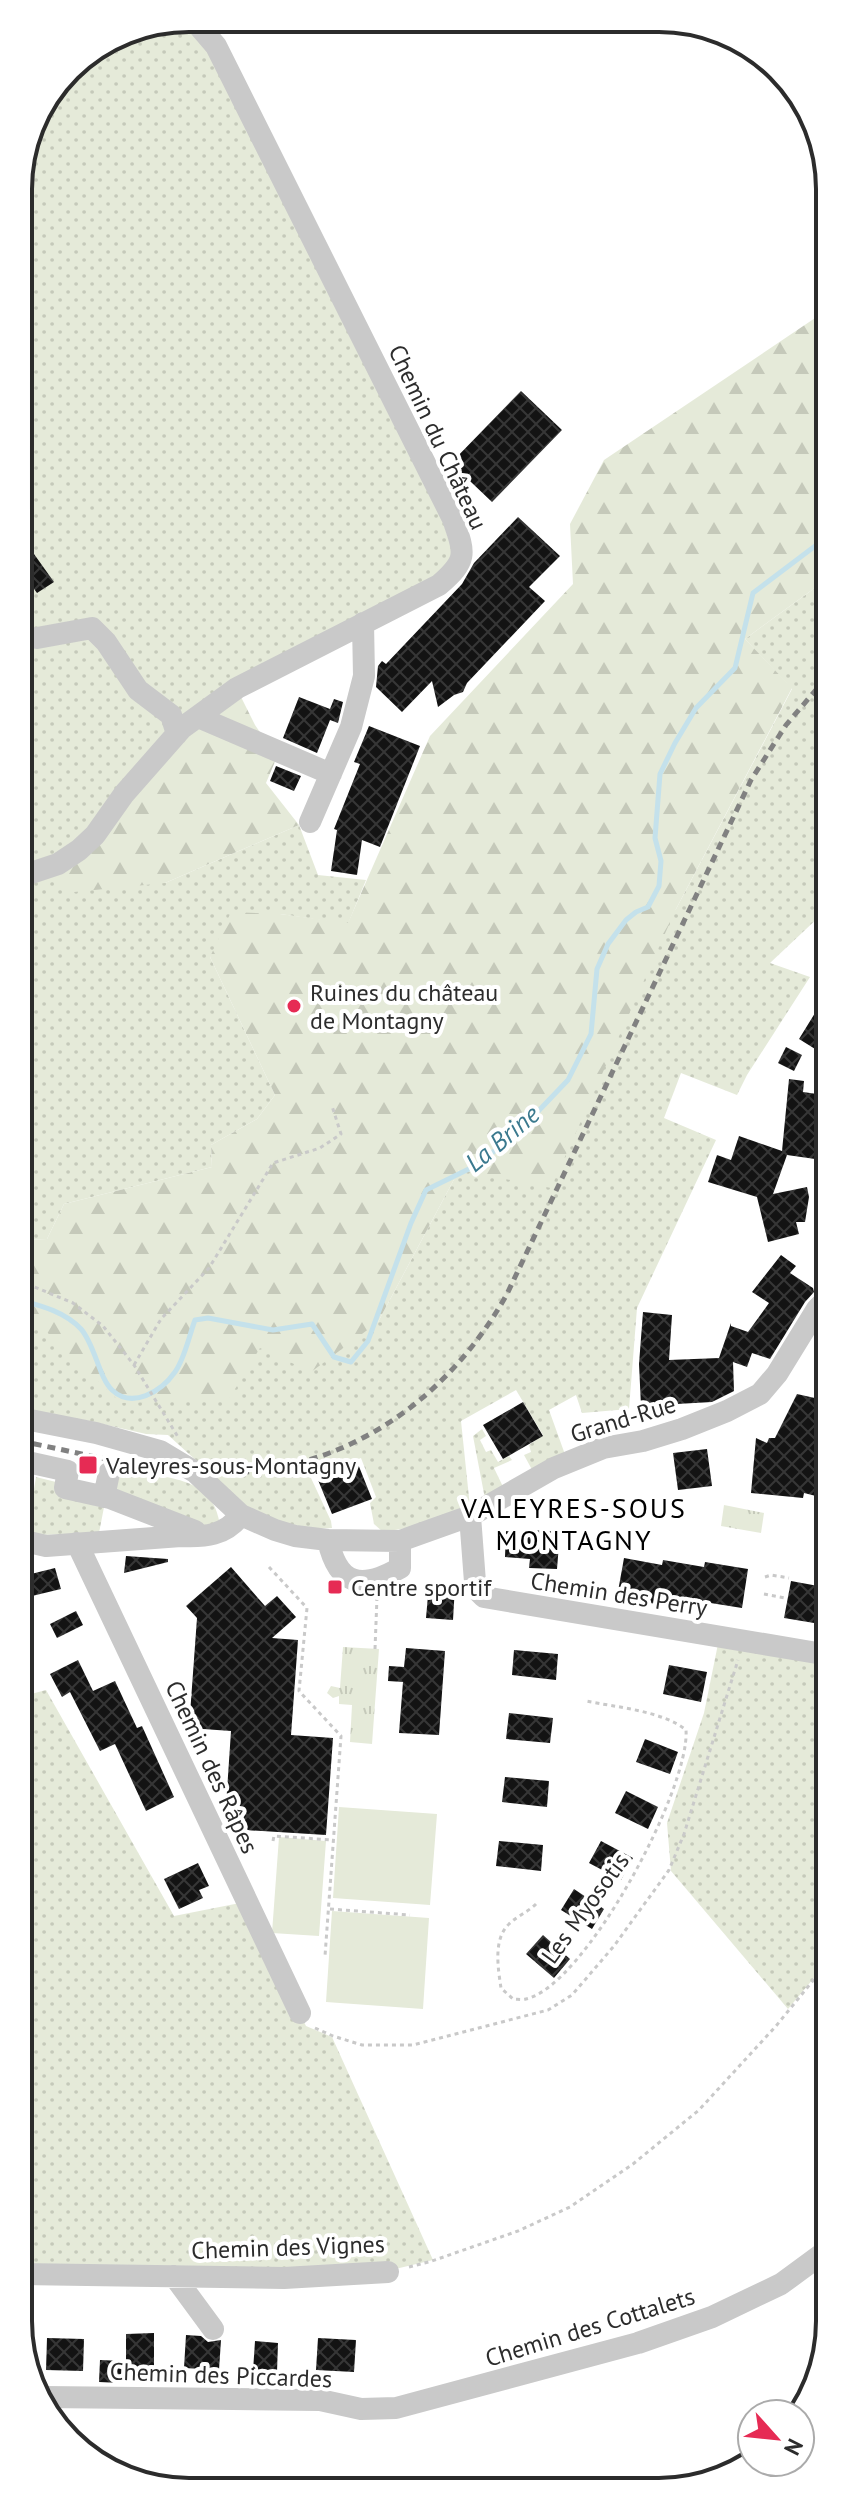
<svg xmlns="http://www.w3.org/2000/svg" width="848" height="2510" viewBox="0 0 848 2510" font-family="'PT Sans',sans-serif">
<defs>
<pattern id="grass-dots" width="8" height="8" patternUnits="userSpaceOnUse" patternTransform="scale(2)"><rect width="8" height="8" fill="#e5ead9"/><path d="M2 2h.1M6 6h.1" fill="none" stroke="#c5c9ba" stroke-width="1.8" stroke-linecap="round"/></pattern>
<pattern id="forest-firs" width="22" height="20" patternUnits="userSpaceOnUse" patternTransform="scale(2)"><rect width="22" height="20" fill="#e5ead9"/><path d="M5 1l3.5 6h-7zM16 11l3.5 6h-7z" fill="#c5c9ba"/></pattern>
<pattern id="park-tufts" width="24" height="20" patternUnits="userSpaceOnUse" patternTransform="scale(2)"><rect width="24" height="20" fill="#e5ead9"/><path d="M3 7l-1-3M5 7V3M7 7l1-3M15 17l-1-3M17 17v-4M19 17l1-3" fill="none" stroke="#c5c9ba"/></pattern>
<pattern id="building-cross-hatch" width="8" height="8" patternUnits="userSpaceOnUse" patternTransform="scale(2)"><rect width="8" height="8" fill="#131313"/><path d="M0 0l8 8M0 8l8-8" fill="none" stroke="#363636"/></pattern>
</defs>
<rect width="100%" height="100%" fill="#fff"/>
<path fill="url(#grass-dots)" d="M190,18L423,460L458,568L236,688L165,883L299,825L318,875L366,880L348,924L280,914L210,957L275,1095L257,1119L211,1145L212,1167L64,1204L47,1239L20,1240L18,177L35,114L76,61L124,31Z
M827,579L828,906L821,915L770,963L810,977L747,1075L737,1095L681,1073L664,1118L716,1140L637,1308L629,1409L582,1413L576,1395L549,1410L567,1460L536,1477L524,1455L531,1452L529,1445L543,1435L516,1390L461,1421L470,1507L413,1527L383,1532L374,1524L370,1503L376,1497L361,1458L311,1478L331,1521L332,1528L309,1529L273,1519L251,1510L168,1435L146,1434L85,1420L20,1415V1315L260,1348L378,1322L459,1170L676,909L792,689L745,639Z
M482,1429L486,1436L480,1440L486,1452L491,1450L498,1462L509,1456L512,1460L494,1468L506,1493L486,1504L473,1436Z
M128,1472C163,1477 211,1476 219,1520L212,1528L118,1498L114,1485L122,1473Z
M36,1477L56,1482L105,1502L99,1533L41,1535L20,1531V1493L33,1495Z
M719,1639L829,1657V1960L788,2009L671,1871L667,1823L704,1713Z
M46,1690L174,1916L245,1902L306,2026L332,2037L433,2260L387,2271L21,2272L20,1697Z"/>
<path fill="url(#forest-firs)" d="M827,310V579L745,639L792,688L676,909L551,1188L459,1170L378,1322L311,1372L260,1348L229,1399L121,1403L29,1315H20V1240L47,1239L64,1204L212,1167L211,1145L257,1119L275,1095L210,957L231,912L280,914L348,923L430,736L573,584L570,524L604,460Z
M237,689L255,725L277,757L266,783L299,825L165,883L64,893L51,867Z"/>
<path fill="url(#park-tufts)" d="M724,1505L764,1513L761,1533L721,1526Z
M343,1647L379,1649L372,1744L350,1742L352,1705L339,1704V1696L333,1698L327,1693L331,1686L340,1688Z"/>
<path fill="#e5ead9" d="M339,1807L437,1814L430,1905L333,1898Z
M279,1837L326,1841L319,1936L272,1933Z
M332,1911L429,1918L423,2009L326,2002Z"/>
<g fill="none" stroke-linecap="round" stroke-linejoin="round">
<path stroke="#c4e1eb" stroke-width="5" d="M20,1300C42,1306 65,1312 81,1329C95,1345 99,1378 112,1390C132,1409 161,1392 175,1372C185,1358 189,1336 195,1320L208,1318L273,1330L312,1324L334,1357L351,1362L368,1341L411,1223L426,1190L479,1164L526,1124L568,1080L591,1034L597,969L608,944L626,920L636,912L648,907L659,886L661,861L655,838L660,774L675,743L696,708L735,668L753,593L827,537"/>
</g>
<path fill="url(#building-cross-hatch)" d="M521,391L562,430L492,502L451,463Z
M518,517L560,556L529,587L545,601L467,683L463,692L454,695L438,707L432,681L402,712L376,687L378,666L382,661L386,664L462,584L474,563Z
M34,554L54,582L37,593L19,568V565Z
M299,697L330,709L334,699L343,702L338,723L330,720L317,753L283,738Z
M369,726L420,746L380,847L362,840L357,875L331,871L337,830L334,829L360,764L354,762Z
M276,766L301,776L294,791L270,781Z
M828,992V1057L799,1039Z
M786,1047L802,1055L794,1071L778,1063Z
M789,1079L804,1081L803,1092L824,1095L820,1126L815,1159L787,1155L773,1194L807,1187L809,1197L805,1222H796L799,1234L768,1242L757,1197L708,1182L717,1155L731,1160L739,1136L782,1151Z
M781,1255L796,1266L790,1273L813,1288L814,1292L805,1302L770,1359L752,1353L747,1367L733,1362L734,1391L712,1402L641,1406L639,1364L643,1312L672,1315L669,1360L719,1358L731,1323V1326L748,1332L769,1303L752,1292Z
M797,1394L828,1401V1499L804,1493L803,1498L751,1493L756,1438L767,1443L769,1438H775Z
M523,1402L543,1436L503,1459L483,1425Z
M707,1449L712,1486L678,1490L673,1453Z
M358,1464L372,1499L332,1514L318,1480Z
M532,1530L560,1532L557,1569L529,1568L530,1559L505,1557L506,1531L532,1533Z
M126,1556L168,1559V1562L124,1573Z
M624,1558L662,1565L663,1560L704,1567L705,1562L748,1569L742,1608L698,1601V1606L656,1599V1604L617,1597Z
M231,1567L265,1606L277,1596L296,1617L272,1638L298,1640L291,1735L333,1738L326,1835L228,1829L225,1821L231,1731L189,1728L197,1618L186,1606Z
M55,1568L61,1589L32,1596L27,1575Z
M791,1581L829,1588L826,1625L784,1618Z
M429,1584L455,1586L453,1620L426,1618Z
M76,1611L83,1625L57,1638L50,1624Z
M406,1648L445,1651L439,1735L399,1733L403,1682L388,1681L389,1666L404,1667Z
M514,1650L558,1654L556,1680L512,1675Z
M78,1660L93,1691L115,1681L137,1728L142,1726L174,1797L146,1811L115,1744L100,1751L70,1692L62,1697L50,1674Z
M669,1665L707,1672L701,1702L663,1694Z
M509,1713L553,1718L550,1743L506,1739Z
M645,1739L678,1752L670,1774L636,1762Z
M505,1777L549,1781L547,1807L502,1802Z
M626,1791L658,1807L648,1829L615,1813Z
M499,1841L543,1845L541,1871L496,1866Z
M601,1841L633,1858L621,1880L589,1863Z
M198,1863L209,1886L199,1890L203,1898L179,1909L164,1879Z
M574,1889L604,1909L592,1929L561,1910Z
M543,1935L570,1959L554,1978L526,1954Z
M154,2333V2371L126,2372V2334Z
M186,2335L201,2336L208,2342L221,2340L219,2370L184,2368Z
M47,2338L84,2339L83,2371L46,2370Z
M318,2338L356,2340L354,2372L316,2370Z
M255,2341L278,2343L277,2372L253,2371Z
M100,2360L122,2361L121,2383L99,2382Z"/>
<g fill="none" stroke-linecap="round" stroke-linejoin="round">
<path stroke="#c9c9c9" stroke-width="3" stroke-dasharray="4 4" stroke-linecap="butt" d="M20,1281L73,1303L103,1326L134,1365L178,1437
M134,1365L161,1319L209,1268L273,1163L320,1148L341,1134L332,1106
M269,1567L307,1608L299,1691L341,1736L325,1956
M765,1577L771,1575L789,1578
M764,1594L785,1598
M375,1649L377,1597
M273,1841L274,1836L333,1840
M536,1904C528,1912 517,1916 509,1924C493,1939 498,1968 501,1988L513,1999C517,1999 522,2000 526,1999C585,1986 690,1789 686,1730C663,1711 615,1707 586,1701
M330,1909L410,1915
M315,2028L333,2036L362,2045H413L548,2010L572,1995L614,1946L669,1870L684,1834L738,1660
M409,2267L432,2261L518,2231L570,2207L633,2164L699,2110L776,2026L829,1961"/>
<path stroke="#c9c9c9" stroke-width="22" d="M37,638L92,628L106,642L138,690L171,715L177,734
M198,717L331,774
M310,822L351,727L364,676L363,623
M19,877L58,864L79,850L95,835L124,794L182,728L237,688L439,585C468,560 465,554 453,519L216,46L192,18
M20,1418L96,1433L160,1451L195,1472L241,1515L275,1530L295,1536L328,1540L400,1541L470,1516L554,1468L603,1448L643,1441L682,1429L727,1411L760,1394L777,1374L817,1309L828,1298
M32,1463L68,1471L65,1488L110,1498L195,1531
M104,1497L109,1473
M470,1516L475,1582L479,1592L484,1597L829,1655
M20,1540L46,1546L181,1536C205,1537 225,1536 241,1515
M328,1540C338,1586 361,1590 400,1568V1541
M77,1543L300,2013
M21,2274L284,2278L388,2272
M174,2276L213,2329
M44,2397L320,2400L361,2409L396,2408L638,2343L712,2317L781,2284L830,2248"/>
<path stroke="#818181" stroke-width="5" stroke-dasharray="8 6" stroke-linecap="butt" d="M20,1441C77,1452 135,1468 193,1472C328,1483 443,1409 507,1294L751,780L786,725L827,677"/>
</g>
<g fill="#e62b54" stroke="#fff" stroke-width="3">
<circle cx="294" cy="1006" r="8"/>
<rect x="78" y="1455" width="20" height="20" rx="4"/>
<rect x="327" y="1579" width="16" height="16" rx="4"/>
</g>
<g text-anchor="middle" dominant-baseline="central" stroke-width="8" stroke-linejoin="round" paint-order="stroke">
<g font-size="24" fill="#2c2c2c" stroke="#fff">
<text transform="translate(438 437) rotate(65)">Chemin du Château</text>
<text transform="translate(623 1419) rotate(-17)">Grand-Rue</text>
<text transform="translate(619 1594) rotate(9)">Chemin des Perry</text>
<text transform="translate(212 1767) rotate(65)">Chemin des Râpes</text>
<text transform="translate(585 1908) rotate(-54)">Les Myosotis</text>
<text transform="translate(288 2247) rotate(-2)">Chemin des Vignes</text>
<text transform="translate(590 2327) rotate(-17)">Chemin des Cottalets</text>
<text transform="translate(221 2375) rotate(2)">Chemin des Piccardes</text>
</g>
<g font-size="24" fill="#2c2c2c" stroke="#fff" text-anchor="start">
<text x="310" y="992">Ruines du château<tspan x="310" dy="28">de Montagny</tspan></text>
<text x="106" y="1465">Valeyres-sous-Montagny</text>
<text x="351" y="1587">Centre sportif</text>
</g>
<g font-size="26" font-style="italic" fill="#3a798e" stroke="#fff">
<text transform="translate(502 1138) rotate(-40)">La Brine</text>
</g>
<g font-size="28" letter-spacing="2" fill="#000" stroke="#fff">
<text x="574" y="1507">VALEYRES-SOUS<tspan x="574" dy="32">MONTAGNY</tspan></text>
</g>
</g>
<path d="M0 0H848V2510H0ZM189 32H659A157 157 0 0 1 816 189V2321A157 157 0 0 1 659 2478H189A157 157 0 0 1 32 2321V189A157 157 0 0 1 189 32Z" fill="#fff" fill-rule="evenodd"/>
<path fill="none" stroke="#2c2c2c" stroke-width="4" d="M189 32H659A157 157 0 0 1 816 189V2321A157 157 0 0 1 659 2478H189A157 157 0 0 1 32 2321V189A157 157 0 0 1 189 32Z"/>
<g transform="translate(776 2438) rotate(117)"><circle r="38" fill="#ffffff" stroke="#ababab" stroke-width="2"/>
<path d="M0-6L14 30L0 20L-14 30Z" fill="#e62b54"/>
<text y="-12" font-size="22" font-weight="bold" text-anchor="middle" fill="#2c2c2c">N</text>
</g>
</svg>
